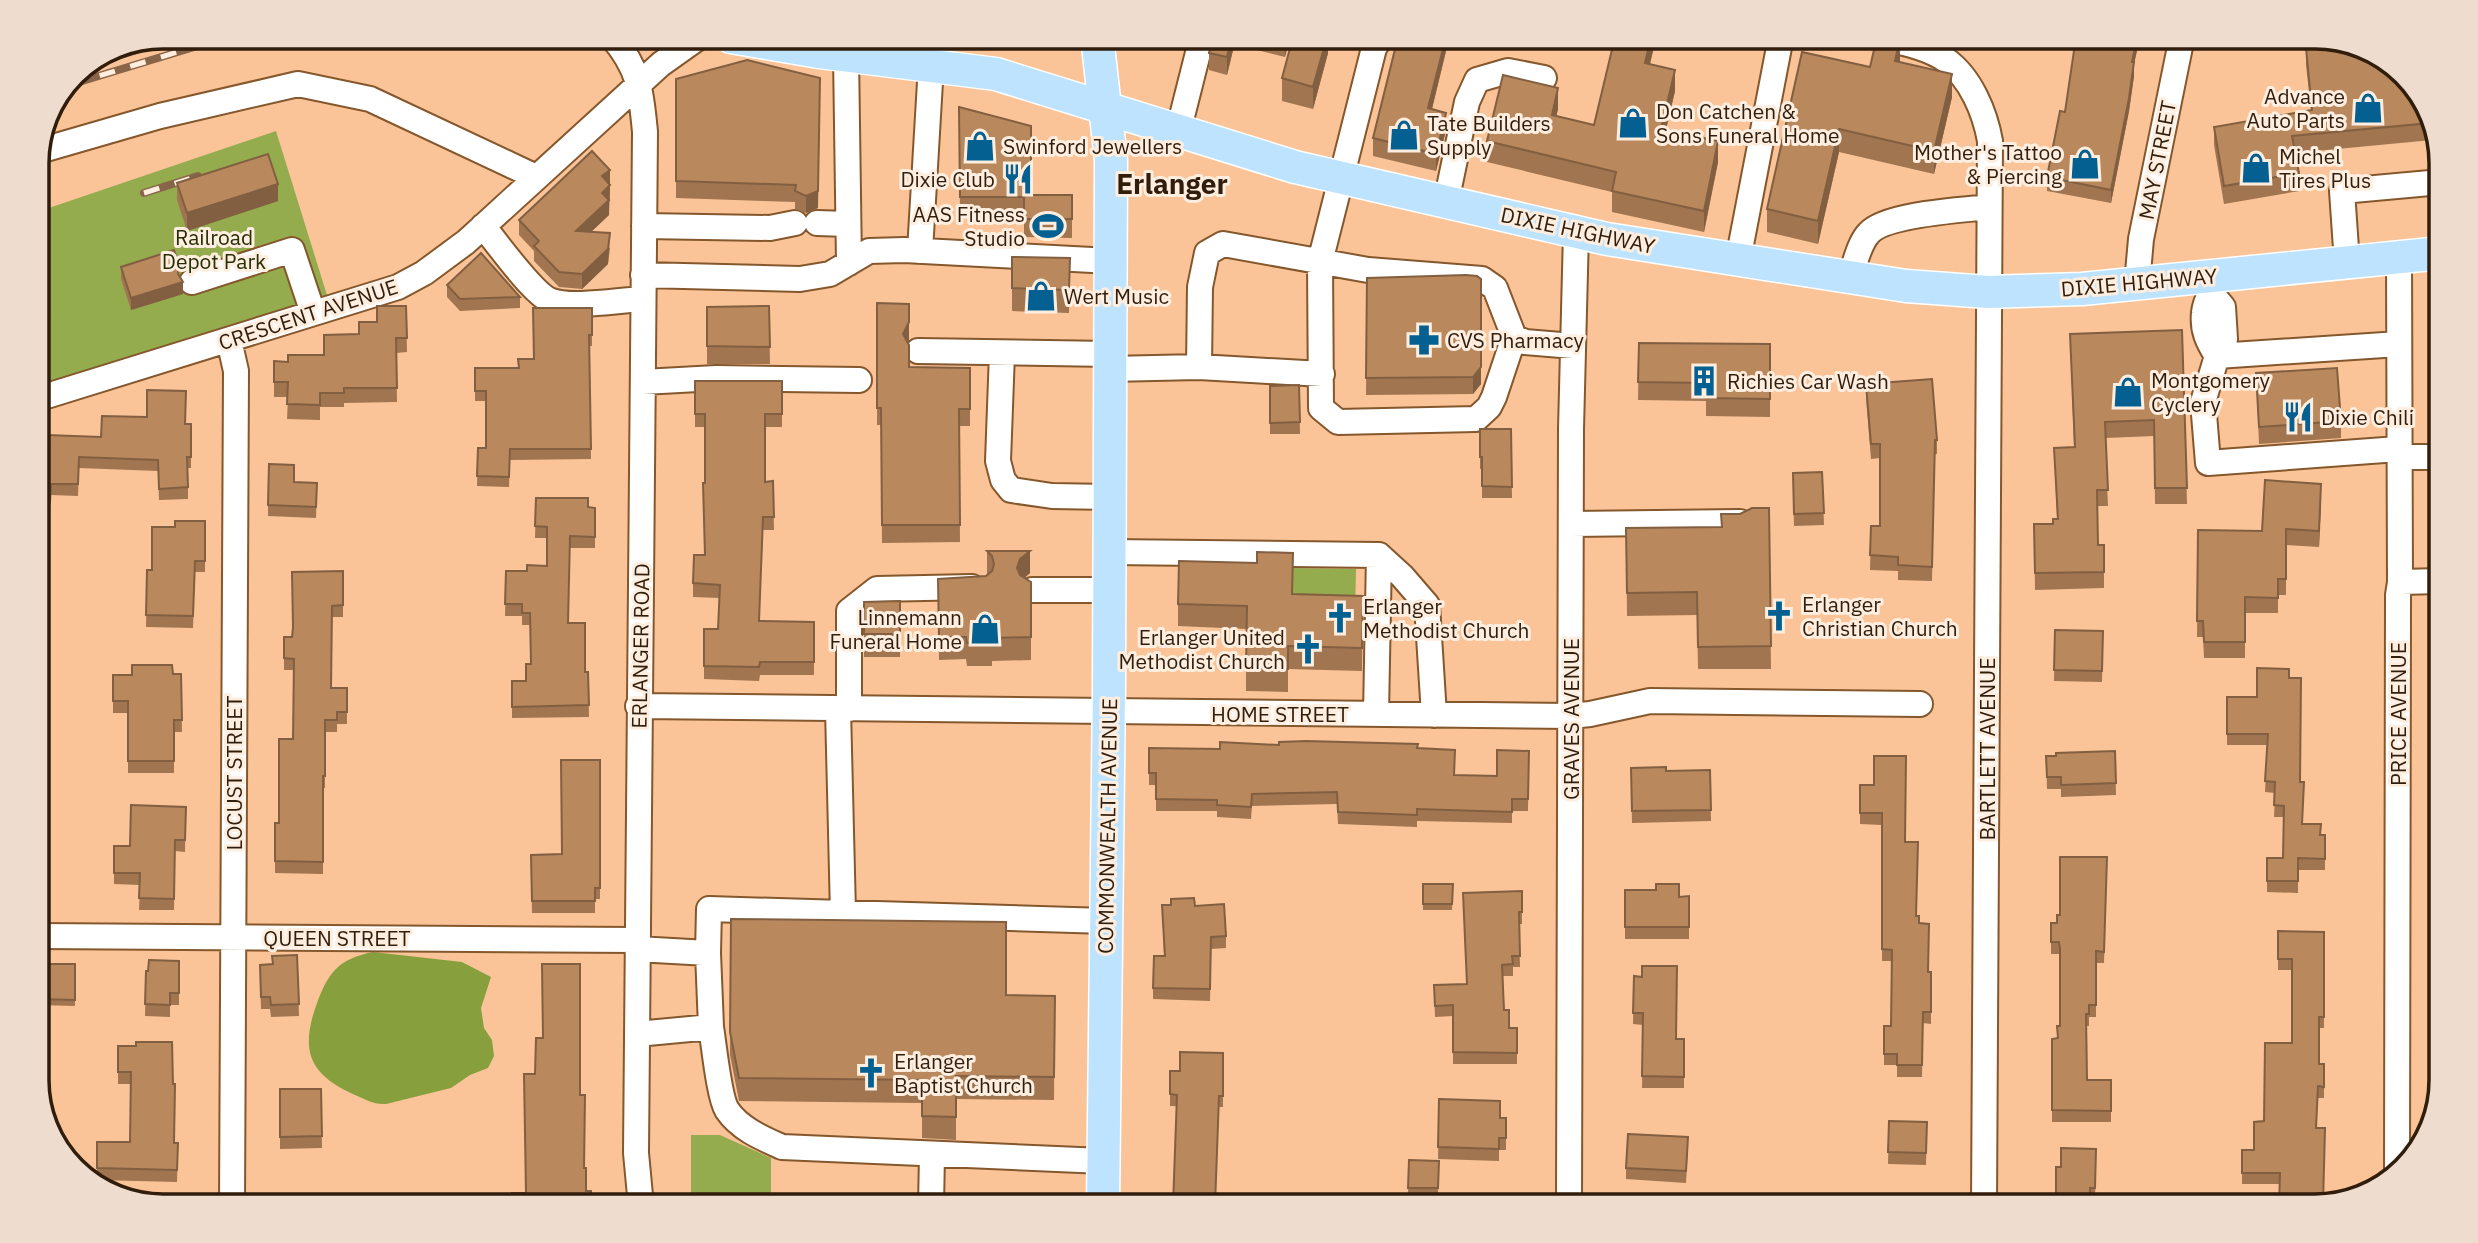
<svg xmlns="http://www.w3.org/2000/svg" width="2478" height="1243" viewBox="0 0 2478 1243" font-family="'IBM Plex Sans',sans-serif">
<rect width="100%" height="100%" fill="#fac498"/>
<path fill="#94ac4d" d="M276,131L331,308L37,399V212Z
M1292,568L1356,569L1355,618L1292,616Z
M691,1135H720L771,1158V1203H758L757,1206H691Z"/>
<path fill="#889f3e" d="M373,952L462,962L491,977L481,1008L484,1028L492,1040L494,1056L488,1068L470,1075L451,1088L386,1104C374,1105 365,1099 355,1095C308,1074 300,1050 317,1003C329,971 339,959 373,952Z"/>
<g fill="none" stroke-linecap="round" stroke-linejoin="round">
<g stroke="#85572c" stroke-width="28">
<path id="minor" d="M612,37C640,70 641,91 645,132L636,1153L641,1206
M1381,37L1374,48L1320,262L1321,408L1338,422L1476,419L1489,407L1494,397L1514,337
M1878,37C1900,42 1927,47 1946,60C1971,78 1985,113 1990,141L1984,1206
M846,55L849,263
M1178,132L1202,37
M39,151L160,116L298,84L370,99L536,177
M1446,202L1467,102L1477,80L1508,71L1544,78
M817,223L848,224
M483,226C497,243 531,291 549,300C571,309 619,300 643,299
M644,226L770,228L795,223
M920,251L931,65
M1738,260L1781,37
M2347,263L2342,191L2441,182
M643,275L800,279L830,274L869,251L904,250L1111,261
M1850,277C1855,264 1859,243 1869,233C1886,214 1962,210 1989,207
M2211,280C2212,296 2205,300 2204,313C2202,330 2208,342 2217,356
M192,282L292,250L313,313
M2137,284L2141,239L2182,37
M2212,294L2223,307L2225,339L2217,356L2203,402L2208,463L2398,449
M229,340L236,371L232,1206
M918,351L1110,354
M1002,353L998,461L1003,480L1011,490L1052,496L1109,497
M2217,356L2399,344
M1199,367L1200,287L1207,253L1223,244L1368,270L1482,279L1495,288L1514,337L1525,342L1573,346
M1110,369L1199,367L1322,374
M643,382L716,378L859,380
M37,399L398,287L424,273L466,242L661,64L699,37
M2399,457H2441
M1571,524L1740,522
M1109,552L1379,555L1402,576L1427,605L1434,715
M2400,582L2441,581
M1032,590H1109
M638,706L1571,716L1590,714L1650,701L1920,704
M838,709L843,913
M849,709V611L877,589L972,587
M1376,714L1379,555
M37,936L637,940
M708,953L709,909L1106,921
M711,1027C714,1045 719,1097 727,1110C740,1129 762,1138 782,1147L1103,1161
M637,1034L711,1027L708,953L637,949
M2397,1171L2398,595L2400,582L2399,257
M931,1206L932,1154
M1569,1206L1571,429L1576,232"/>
</g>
<g stroke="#fff" stroke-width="35">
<path id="major" d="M731,37L819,52L996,74L1295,167L1607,239L1906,286L1988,292L2082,289L2441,253
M1097,37L1111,160L1109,686L1103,1206"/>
</g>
<use href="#minor" stroke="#fff" stroke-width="24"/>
<use href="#major" stroke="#bee3fe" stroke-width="32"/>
<g stroke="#886548" stroke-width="8">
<path id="rail" d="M88,65L179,37
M69,85L227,37
M144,193L198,176"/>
</g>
<use href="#rail" stroke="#feeee0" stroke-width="5" stroke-dasharray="16" stroke-linecap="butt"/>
</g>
<path fill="#a07550" d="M1234,37V46L1227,75L1209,70V53Z
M1249,37H1290L1285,57L1249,48Z
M1328,37V53L1313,109L1282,101V78Z
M1446,37V51L1432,109L1446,130L1436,171L1373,156V138Z
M1653,37V51L1650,64L1675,91L1666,130L1718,162L1704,232L1612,212V192L1487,162V141L1558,109L1556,116L1594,125Z
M2076,37H2140L2134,64V76L2129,111L2111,203L2047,191V177L2065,112Z
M2306,48L2420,93L2432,129V140L2295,153L2299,173V191L2224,204L2214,145V127L2311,110L2306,65Z
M747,60L818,208L806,213L795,209V202L676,198V79Z
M1900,60V62L1952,97L1934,174L1839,152L1818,244L1767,232V209L1870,67Z
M959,107L1031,195H1072V238L1024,237V215H960Z
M610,170V201L609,202V215L591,232L610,248L608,264L582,289L559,287L534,261V251L519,235V220Z
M177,183L278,201L187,231L177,200Z
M1012,257L1070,258L1069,313L1012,311Z
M121,267L179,276L183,294L131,310L121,279Z
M1367,278L1481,384L1473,394L1366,395Z
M447,285L520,297V308L460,311L447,297Z
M877,303L909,304V340L908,342L909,367L970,368V426H959L960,542L882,543L881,425H877Z
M406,306L407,352L396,353L397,402L344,403V407H320V420L287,419L288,397H274V361L288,362L324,355L359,334L377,322Z
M769,306L770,364H707V307Z
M592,308V346H589L591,459L510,460L509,487L477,486L478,448H486V401H475V368H519L534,359Z
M2182,330L2187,504H2155L2154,436L2105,438L2108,506H2097L2098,545H2104V588L2035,590L2034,524H2053L2057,519L2054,448L2074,447L2070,334Z
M1639,343L1770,344V417L1706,416V401L1638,400Z
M2256,373L2341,421V438L2259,444Z
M695,381H782V427H765V482L773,481L774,530H763L759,621L814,622V675H760L759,681L704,679V629H718L719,598L693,597V583L705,555V427H695Z
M1866,384L1937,440V454H1935L1932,581L1898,580V571L1870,570L1871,526H1880V458L1871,459L1866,398Z
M1299,385L1300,434H1270V386Z
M191,424V468H188V499L159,500L158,471L79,468L78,496L51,495L50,513L37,512V451L48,452L101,437Z
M1480,429H1511L1512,498H1482V469H1480Z
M1822,472L1824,525L1794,526L1793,485Z
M294,482L317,483L316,518L268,516V505Z
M2440,491H2441V566H2440Z
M536,498L595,508V548H570L568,623L585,672H588L589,717L512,718V681H526L531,664L530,625H522V616H505L506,571H527L547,566V538H535Z
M2321,500L2319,547L2286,545V595H2278V613H2245V658H2204L2203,637H2197L2198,530L2262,531Z
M1769,508L1771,669H1698L1697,615L1627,616L1626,528L1721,527L1740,514Z
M205,521V572H195L193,628L146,627L147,570H152L175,527Z
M987,551L1030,573L1024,578L1031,582V660L992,661V666H967L966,659L939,660L938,579L986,576L988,575L987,574Z
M343,571V617H332L331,688H347V724H337V732H325V788H323V874L275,873V823H279L293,739L294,670H284V637H292Z
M1292,594L1363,596L1362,671L1288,669V692L1246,691V629L1178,626V604Z
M900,601V657H864V602Z
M2055,630L2103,631L2102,682L2054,681Z
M181,674L182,732H174V773H128V713H113V675Z
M2289,678L2300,782L2303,824L2321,835H2325V870H2298V893L2267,892V858H2283L2284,817H2274L2275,793L2265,792L2267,745H2227V697H2257Z
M1279,745L1417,748L1454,775L1497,776L1529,751L1528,811H1512V823L1417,821V827L1338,824L1337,804L1252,806L1251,819L1217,817V811H1156V785H1149V773L1220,749Z
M2115,751L2116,795L2061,797V789H2047L2046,756Z
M600,760V899H595V913H532L531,855L562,854Z
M1631,768L1666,771L1710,770L1711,821L1632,823Z
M1860,785H1874L1905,842L1917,916L1928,972H1931V1024L1923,1023L1922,1077H1897V1065H1884V1026H1891L1892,961H1882V825L1860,824Z
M186,807L185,852L175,851L174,910H139L140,885L114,884V846H130Z
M2107,857L2104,963H2096V1017H2089V1026H2086L2087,1080H2111V1122H2052V1039L2057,1038L2060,1026V960L2059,954H2051V923H2057L2060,915Z
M1423,884H1453L1452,910H1423Z
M1625,890L1679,897L1689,896V939H1625Z
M1522,891V924H1519L1520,967H1513V976H1503L1504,1010L1509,1028H1517V1064H1453V1016L1435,1017L1434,985L1466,984Z
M1162,905L1195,906L1226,936V948L1211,949L1210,1001L1153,999V988L1164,956Z
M731,919L1006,995L1055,996L1054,1100L956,1099V1140L922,1138V1103L739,1101L730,1055Z
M2278,931L2324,932V1028H2319V1064H2324V1098H2318L2280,1184H2242V1150H2254L2292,1043V970H2278Z
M297,955L299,1016L271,1017L270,1009H261L260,977L272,964V956Z
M179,961V1005H170V1017L145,1016L146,971Z
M75,964V1006L37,1005V969Z
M1634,976L1676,1039H1684V1088H1642L1643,1025L1633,1024Z
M118,1046L174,1143H178L177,1182L97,1180V1142H130V1084H118Z
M1223,1053V1107L1170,1106V1071H1180Z
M280,1089H321L322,1148L280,1149Z
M1439,1099L1500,1118H1506V1150H1499V1161L1438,1159Z
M1889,1121L1927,1122L1926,1165L1888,1164Z
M1688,1149L1686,1183L1626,1179V1168Z
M2096,1149L2095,1200H2090L2061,1167Z
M1409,1160L1439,1161L1438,1194H1408Z"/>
<path fill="#825f41" d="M1232,37H1234V46L1227,75V57Z
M1285,37H1290L1285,57Z
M1327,37H1328V53L1313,109V87Z
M1446,37V51L1428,125V108Z
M1651,37H1653V51L1645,84V63Z
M2137,37H2140L2134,64V76L2129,111L2111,203V190L2132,62Z
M1900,38V60L1895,84V61Z
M1675,70V91L1661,150V129Z
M1952,74V97L1934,174V151Z
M1558,88V109L1552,136V115Z
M820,95L818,208L806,213V196Z
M1446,113V130L1436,171V154Z
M1839,129V152L1818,244V221Z
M1718,141V162L1704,232V211Z
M610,170V185L602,176Z
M278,184V201L187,231V213Z
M610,185L609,215L576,246V231L602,193Z
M610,233L608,264L582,289V274Z
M179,265V276L183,282V294L131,310V298Z
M1481,279V384L1473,394V377Z
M909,322V340L903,351V334Z
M2321,484V500L2319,547V531Z
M1030,551V573L1020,582L1017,568L1020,559Z"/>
<path fill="#ba885d" stroke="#825f41" stroke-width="2" d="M1213,37H1232L1227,57L1209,53Z
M1293,37H1327L1313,87L1282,78Z
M1398,37H1446L1428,108L1446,113L1436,154L1373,138Z
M1615,37H1651L1645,63L1675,70L1661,129L1718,141L1704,211L1612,191L1616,172L1487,141L1503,75L1558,88L1552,115L1594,125Z
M1877,37L1900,38L1895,61L1952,74L1934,151L1839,129L1818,221L1767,209L1802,52L1870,67Z
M2076,37H2137L2132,62H2134L2129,98L2111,190L2047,177L2060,111L2065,112Z
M2354,46L2370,50L2420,93L2430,123L2292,136L2299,173L2224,186L2214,127L2312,110L2306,48Z
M747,60L820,78L818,191L806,196L795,191L796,185L676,181V79Z
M959,107L1031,126V195H1072V219H1024V197H960Z
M592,151L610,170L602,176L610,185L602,193L609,200L576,231L610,233L608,249L582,274L559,272L534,246L539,241L519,220Z
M268,154L278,184L187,213L177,183Z
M174,250L179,265L178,274L183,282L131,298L121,267Z
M481,253L520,297L460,299L447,285Z
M1012,257L1070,258L1069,290L1012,288Z
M1466,275L1477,276L1481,279V367L1473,377L1366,378L1367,278Z
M877,303L909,304V322L903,334L909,345V367L970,368V409H959L960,525H882L881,408H877Z
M377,306H406L407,338H396L397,388H344V393H320V405L287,404L288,382H274V361L288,362V355H324V335L359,334V322H377Z
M769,306L770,347L707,346V307Z
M533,308H592V335H589L591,449H510L509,477L477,476L478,448H486V391H475V368H519L518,359H534Z
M2182,330L2187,488H2155L2154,420L2105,422L2108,490H2097L2098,545H2104V572L2035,573L2034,524H2053V519H2058L2054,448L2075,447L2070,334Z
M1639,343L1770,344V399L1706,398V383L1638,382Z
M2337,368L2341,421L2259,427L2256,373Z
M1932,379L1937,440H1935L1932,567L1898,565V557L1870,555L1871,526H1880V444H1871L1866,384Z
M695,381H782V414H765V482L773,481L774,517H763L759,621L814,622V662H760L759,667L704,666V629H718L720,585L693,583L694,555H705L703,483H705V414H695Z
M1299,385L1300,422L1270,423V386Z
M147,390L186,391L185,424H191V457H187L188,487L159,489L158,460L79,457L78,484H51L50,502L37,501V451L48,452V435L101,437L102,416L147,417Z
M1480,429H1511L1512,487L1482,486V457H1480Z
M269,464L294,465V482L317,483L316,507L268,505Z
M1822,472L1824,513L1794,514L1793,473Z
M2265,480L2321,484L2319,531L2286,529V579H2278V598L2245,597V642H2204L2203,621H2197L2198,530L2262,531Z
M2440,491H2441V549H2440Z
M536,498H588V507L595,508V537L570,536L568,623H585V672H588L589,705L512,707V681H526V664H531L530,613H522V604H505L506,571H527V565L547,566V527L535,526Z
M1752,508H1769L1771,646L1698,647L1697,592L1627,593L1626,528L1722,527L1721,514H1740Z
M175,521H205V561H195L193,616L146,615L147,570H152V527H175Z
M987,551H1030L1020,559L1017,568L1020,575L1031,582V637L992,638V643H967L966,637H939L938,579L986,576L992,571L994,564L992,556Z
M1257,552L1293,553L1292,594L1363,596L1362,648L1288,646V669L1246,668L1247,606L1178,604L1179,561L1257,563Z
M343,571V605L332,606L331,688H347V712H337V720H325V776H323V862L275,861V823H279V739H293L294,659L284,658V637H292L293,627L292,572Z
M900,601V634H864V602Z
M2055,630L2103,631L2102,671L2054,670Z
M132,665H172L173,674H181L182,720H174V761H128V701H113V675H132Z
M2257,668L2289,669V678H2301L2300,782H2304L2302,824H2321L2320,835H2325V859L2298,858V881H2267V858H2283L2284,806L2274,805L2275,782L2265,781L2268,734H2227V697H2257Z
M1306,741L1418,744L1417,748L1455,750L1454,775L1497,776V750L1529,751L1528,799H1512V812L1417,809V815L1338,812L1337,792L1252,794L1251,807L1217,805V800L1156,799V773H1149V748L1220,749V742L1279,745V742Z
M2115,751L2116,783L2061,785V777H2047L2046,756H2056V753Z
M1874,756H1906L1905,842H1918L1916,916H1919V923L1929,924L1928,972H1931V1012H1923L1922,1065H1897V1054H1884V1026H1891L1892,950L1882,949V813H1860V785H1874Z
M561,760H600V888H595V901H532L531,855L562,854Z
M1666,767V771L1710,770L1711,810L1632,811L1631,768Z
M131,805L186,807L185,840H175L174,899L139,898L140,873H114V846H130Z
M2060,857H2107L2104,952L2096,951V1005H2089V1014H2086L2087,1080H2111V1111L2052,1110V1039L2058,1038L2057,1026H2060V949L2059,942H2051V923H2057V915H2060Z
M1423,884H1453L1452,904H1423Z
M1656,884H1679V897L1689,896V927H1625V890H1656Z
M1522,891V912H1519L1520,956H1512L1513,964L1502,965L1504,1010H1509V1028H1517V1053L1453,1052V1005L1435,1006L1434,985L1467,984L1463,893Z
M1194,898L1195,906L1224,904L1226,936L1211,937L1210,989L1153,988L1154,956H1165L1162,905H1171V899Z
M731,919L1006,922V995L1055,996L1054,1077L956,1076V1117L922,1116V1080L739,1078L730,1032Z
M2278,931L2324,932V1017H2319V1064H2324V1087L2318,1086L2316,1128H2325L2323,1204L2315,1206H2279L2280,1173H2242V1150H2254V1122L2264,1121L2265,1043H2292V959H2278Z
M297,955L299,1004L271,1005L270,997H261L260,965L273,964L272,956Z
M149,960L179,961V993H170V1005L145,1004L146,971H148Z
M37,964H75V1000L37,999Z
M542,964H580V1095H585L584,1168H586V1191H591V1206H512V1193H526L524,1074H535L536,1038H543Z
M1642,966H1677L1676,1039H1684V1077L1642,1076L1643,1013H1633L1634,976L1642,977Z
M136,1042H172L173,1084H175L174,1143H178L177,1170L97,1168V1142H130L131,1072H118V1046H136Z
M1180,1052L1223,1053V1096H1219L1215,1206H1173L1177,1095L1170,1094V1071H1180Z
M280,1089H321L322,1136L280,1137Z
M1439,1099L1500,1101V1118H1506V1138H1499V1149L1438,1147Z
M1889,1121L1927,1122L1926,1153L1888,1152Z
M1628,1134L1688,1137L1686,1171L1626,1168Z
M2061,1148L2096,1149L2095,1188H2090V1206H2056V1167H2061Z
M1409,1160L1439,1161L1438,1188H1408Z
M292,1202H329V1206H292Z"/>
<defs>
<g id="shop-bare" transform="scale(2.415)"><path d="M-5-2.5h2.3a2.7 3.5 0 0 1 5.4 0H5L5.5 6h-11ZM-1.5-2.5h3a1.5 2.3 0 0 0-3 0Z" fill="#036090" stroke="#feeee0" stroke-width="2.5" paint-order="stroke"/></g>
<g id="restaurant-bare" transform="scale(2.415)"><path d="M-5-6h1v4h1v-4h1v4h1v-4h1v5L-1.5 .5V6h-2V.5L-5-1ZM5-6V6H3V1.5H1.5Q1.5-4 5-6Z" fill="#036090" stroke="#feeee0" stroke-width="2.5" paint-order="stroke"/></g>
<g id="stadium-bare" transform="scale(2.415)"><path d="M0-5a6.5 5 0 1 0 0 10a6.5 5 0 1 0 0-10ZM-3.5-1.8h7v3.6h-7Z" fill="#036090" stroke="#feeee0" stroke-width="2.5" paint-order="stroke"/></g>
<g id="pharmacy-bare" transform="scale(2.415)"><path d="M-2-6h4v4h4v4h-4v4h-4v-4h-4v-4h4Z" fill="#036090" stroke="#feeee0" stroke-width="2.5" paint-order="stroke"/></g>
<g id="building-bare" transform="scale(2.415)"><path d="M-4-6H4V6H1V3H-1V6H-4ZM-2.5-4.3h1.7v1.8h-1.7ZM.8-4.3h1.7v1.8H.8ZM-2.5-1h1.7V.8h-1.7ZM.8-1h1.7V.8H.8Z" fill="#036090" stroke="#feeee0" stroke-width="2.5" paint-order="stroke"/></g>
<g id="church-bare" transform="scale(2.415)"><path d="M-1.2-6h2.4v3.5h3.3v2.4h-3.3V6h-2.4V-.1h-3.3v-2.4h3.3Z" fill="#036090" stroke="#feeee0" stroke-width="2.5" paint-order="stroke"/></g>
</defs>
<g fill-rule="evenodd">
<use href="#shop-bare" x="2368" y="108"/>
<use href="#shop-bare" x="1633" y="123"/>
<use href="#shop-bare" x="1404" y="135"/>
<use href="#shop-bare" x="980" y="146"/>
<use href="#shop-bare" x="2085" y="164"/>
<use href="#shop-bare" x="2256" y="168"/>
<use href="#restaurant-bare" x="1018" y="179"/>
<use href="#stadium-bare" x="1048" y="226"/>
<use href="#shop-bare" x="1041" y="296"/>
<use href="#pharmacy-bare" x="1424" y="340"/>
<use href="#building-bare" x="1704" y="381"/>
<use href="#shop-bare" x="2128" y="392"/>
<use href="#restaurant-bare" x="2298" y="417"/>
<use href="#church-bare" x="1779" y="616"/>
<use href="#church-bare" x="1340" y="618"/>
<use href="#shop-bare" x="985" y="629"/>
<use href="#church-bare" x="1308" y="649"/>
<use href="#church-bare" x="871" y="1073"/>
</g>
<g text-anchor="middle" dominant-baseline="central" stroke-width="6" stroke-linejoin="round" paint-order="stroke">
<g font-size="21" fill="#311d0b" stroke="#feeee0" text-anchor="start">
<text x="2345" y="96" text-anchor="end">Advance<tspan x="2345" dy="24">Auto Parts</tspan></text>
<text x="1656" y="111">Don Catchen &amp;<tspan x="1656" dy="24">Sons Funeral Home</tspan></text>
<text x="1427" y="123">Tate Builders<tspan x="1427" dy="24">Supply</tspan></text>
<text x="1003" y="146">Swinford Jewellers</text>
<text x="2062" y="152" text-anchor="end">Mother's Tattoo<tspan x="2062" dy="24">&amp; Piercing</tspan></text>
<text x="2279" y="156">Michel<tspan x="2279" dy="24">Tires Plus</tspan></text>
<text x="995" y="179" text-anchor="end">Dixie Club</text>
<text x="1025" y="214" text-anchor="end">AAS Fitness<tspan x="1025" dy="24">Studio</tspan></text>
<text x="1064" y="296">Wert Music</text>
<text x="1447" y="340">CVS Pharmacy</text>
<text x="2151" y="380">Montgomery<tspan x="2151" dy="24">Cyclery</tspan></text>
<text x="1727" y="381">Richies Car Wash</text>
<text x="2321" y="417">Dixie Chili</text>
<text x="1802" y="604">Erlanger<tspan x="1802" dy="24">Christian Church</tspan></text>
<text x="1363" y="606">Erlanger<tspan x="1363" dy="24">Methodist Church</tspan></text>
<text x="962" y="617" text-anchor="end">Linnemann<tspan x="962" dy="24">Funeral Home</tspan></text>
<text x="1285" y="637" text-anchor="end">Erlanger United<tspan x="1285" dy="24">Methodist Church</tspan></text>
<text x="894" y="1061">Erlanger<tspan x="894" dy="24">Baptist Church</tspan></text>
</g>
<g font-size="21" fill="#311d0b" stroke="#feeee0">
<text transform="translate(2157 160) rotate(-79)">MAY STREET</text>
<text transform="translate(1578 230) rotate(12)">DIXIE HIGHWAY</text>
<text transform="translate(2139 282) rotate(-5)">DIXIE HIGHWAY</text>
<text transform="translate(308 314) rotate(-18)">CRESCENT AVENUE</text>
<text transform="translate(640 646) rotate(-89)">ERLANGER ROAD</text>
<text x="1280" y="714">HOME STREET</text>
<text transform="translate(2398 714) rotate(-90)">PRICE AVENUE</text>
<text transform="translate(1571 719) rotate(-90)">GRAVES AVENUE</text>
<text transform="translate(1987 749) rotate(-90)">BARTLETT AVENUE</text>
<text transform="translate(234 773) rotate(-90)">LOCUST STREET</text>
<text transform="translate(1107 826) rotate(-89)">COMMONWEALTH AVENUE</text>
<text x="337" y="938">QUEEN STREET</text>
</g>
<g font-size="21" fill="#252e05" stroke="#feeee0">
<text x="214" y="237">Railroad<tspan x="214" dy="24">Depot Park</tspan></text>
</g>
<g font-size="28" font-weight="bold" fill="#311d0b" stroke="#feeee0">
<text x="1172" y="183">Erlanger</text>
</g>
</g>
<path d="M0 0H2478V1243H0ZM163 49H2315A114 114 0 0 1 2429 163V1080A114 114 0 0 1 2315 1194H163A114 114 0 0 1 49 1080V163A114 114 0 0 1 163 49Z" fill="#eeddcf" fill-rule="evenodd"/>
<path fill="none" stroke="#311d0b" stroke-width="3.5" d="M163 49H2315A114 114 0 0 1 2429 163V1080A114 114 0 0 1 2315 1194H163A114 114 0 0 1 49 1080V163A114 114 0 0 1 163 49Z"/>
</svg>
